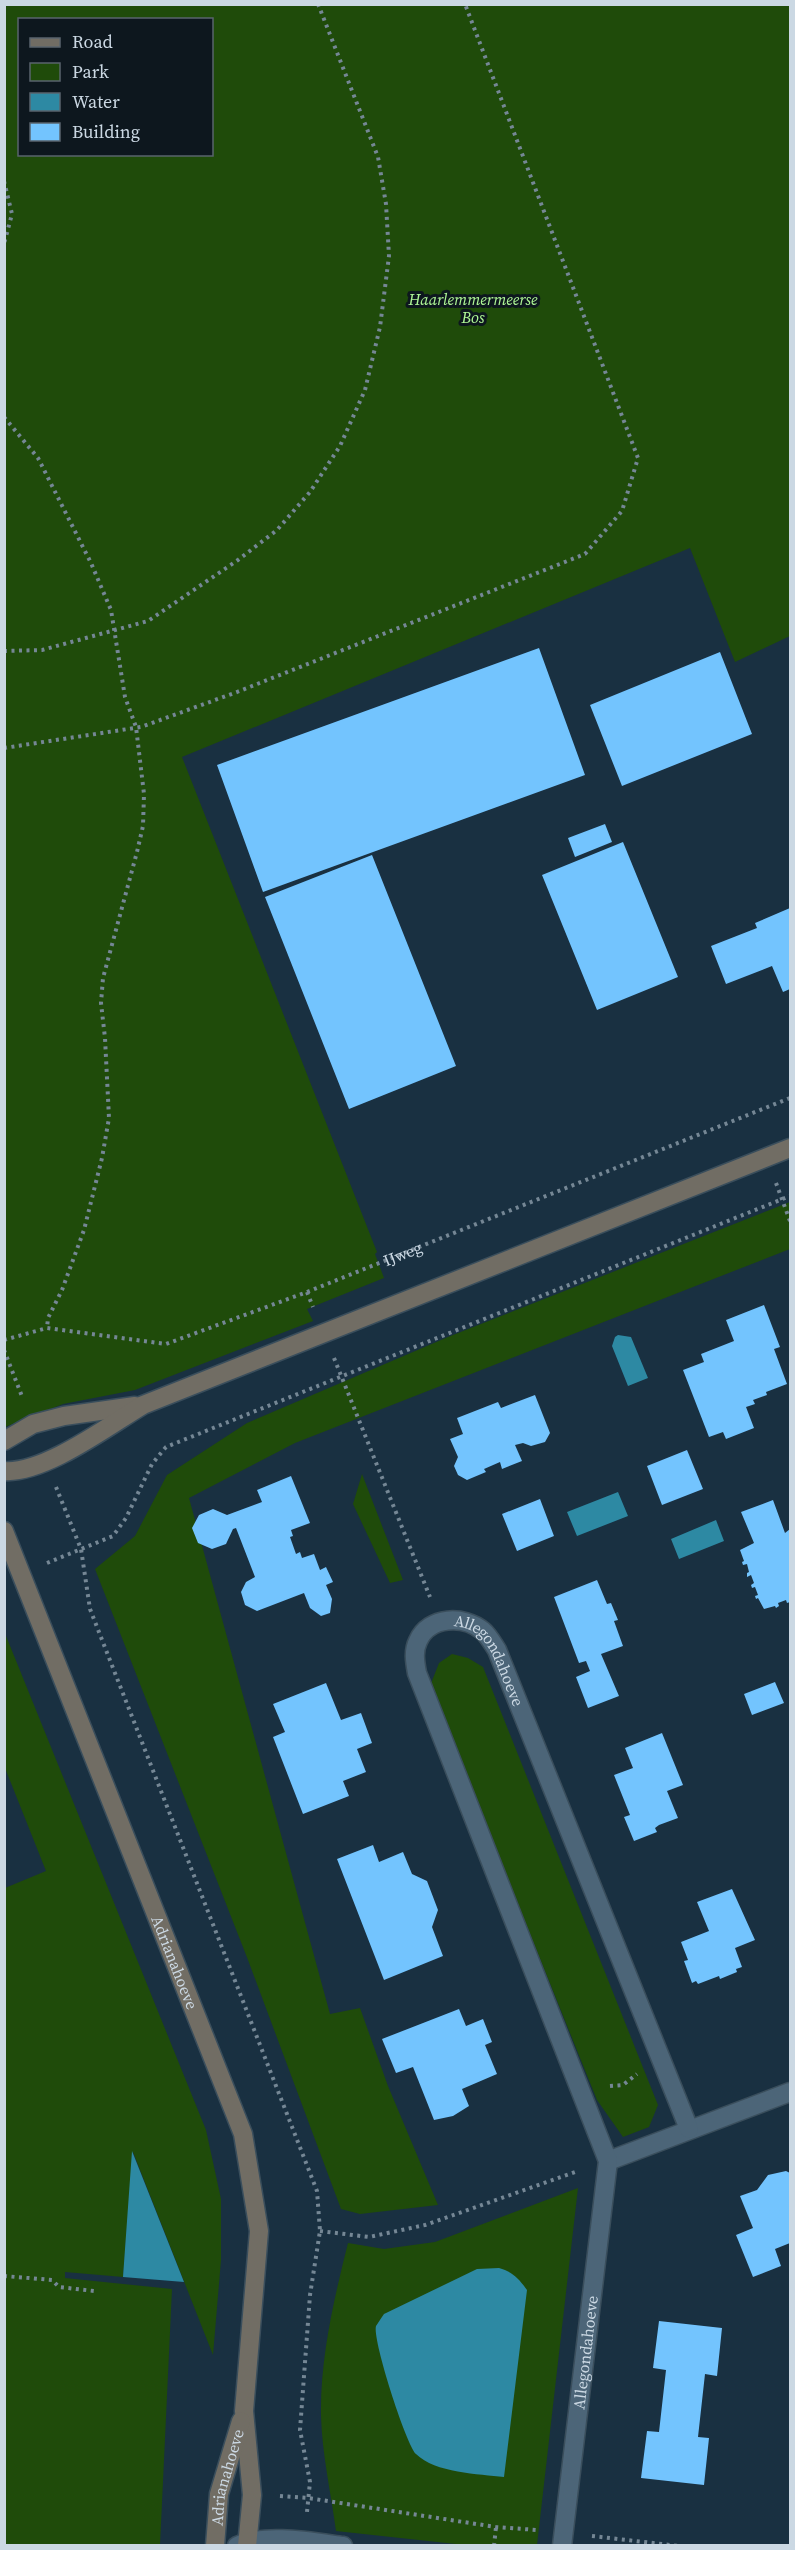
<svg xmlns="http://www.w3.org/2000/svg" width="795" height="2550" viewBox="0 0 795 2550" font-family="'Source Serif 4',serif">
<rect width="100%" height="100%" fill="#193041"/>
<path fill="#1f4b0a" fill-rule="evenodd" d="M5,5H790V636L735,662L690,548L182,757L377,1252L375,1254L384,1278L307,1309L313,1321L135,1390L63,1404L5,1427ZM20,20H212V154H20Z
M790,1202V1249L295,1443L189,1498L330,2014L360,2008L388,2086L438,2205L360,2214L341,2209L248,1960L95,1569L135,1536L167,1475L247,1423L448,1337Z
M362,1474L403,1580L390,1583L353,1504Z
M4,1631L206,2130L221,2199V2260L213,2355L133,2152L123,2277L65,2272V2278L172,2289L160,2545H5V1888L46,1871L5,1768Z
M452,1654L468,1658L483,1667L658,2105L649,2127L623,2137L597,2100L430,1686L439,1663Z
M578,2188L537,2545H465L336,2531C331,2493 322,2454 321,2416C320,2358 334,2299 348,2243L384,2249L435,2242Z"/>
<path fill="#2d89a3" d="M618,1335L631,1337L648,1378L628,1386L612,1346L615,1337Z
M618,1492L628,1516L577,1536L567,1512Z
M716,1520L724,1541L679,1559L671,1539Z
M132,2151L184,2282L123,2277Z
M499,2268C513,2272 519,2279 527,2290L504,2477C479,2474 435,2473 416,2454C406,2444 372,2339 376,2326C378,2323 381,2318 384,2314L477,2269Z"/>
<path fill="#73c4fe" d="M539,648L585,775L263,892L217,765Z
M720,652L752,734L622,786L590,705Z
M605,824L612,842L575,857L568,838Z
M623,842L678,977L597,1010L542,875Z
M372,855L456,1066L349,1109L265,897Z
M790,908V989L783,992L772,966L726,984L711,946L757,928L755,923Z
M764,1305L780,1347L774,1349L787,1384L766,1392L767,1395L753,1400L755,1404L746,1407L754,1428L726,1439L723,1432L709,1437L683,1370L704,1362L701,1354L734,1341L726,1320Z
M535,1395L550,1433L545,1442L531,1446L523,1443L515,1445L522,1461L502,1469L500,1462L484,1469L486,1472L467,1480L458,1475L454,1466L458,1457L450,1439L463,1434L457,1418L498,1402L501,1408Z
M687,1450L703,1489L662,1505L647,1466Z
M291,1476L310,1523L291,1530L293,1536L290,1537L296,1554L300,1552L302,1558L314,1554L320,1570L326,1567L333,1582L326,1585L332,1599L330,1613L321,1616L310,1608L304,1593L257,1611L245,1605L241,1592L246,1582L255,1577L236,1528L233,1529L226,1544L212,1549L198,1543L192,1528L199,1515L213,1509L227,1515L262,1502L257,1490Z
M540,1499L554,1536L517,1551L502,1514Z
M773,1500L785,1533L790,1529V1602L787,1603L786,1600L778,1603L779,1606L776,1608L775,1606L764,1609L758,1598L756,1599L755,1596L758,1595L755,1587L752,1588L751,1585L754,1583L751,1575L747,1577V1573L749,1572L747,1564L743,1565L742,1562L744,1561L740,1550L754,1543L741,1512Z
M597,1580L607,1604L611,1603L618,1620L614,1621L623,1646L601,1654L619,1696L588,1708L576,1677L590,1671L586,1661L579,1663L554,1597Z
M775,1682L784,1703L752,1715L744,1694Z
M326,1683L341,1720L361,1713L372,1743L357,1749L366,1772L343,1781L349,1796L303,1814L273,1737L285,1732L273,1704Z
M662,1733L683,1785L667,1791L678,1818L659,1825L655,1828L657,1832L634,1841L624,1817L630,1815L614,1775L633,1768L625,1748Z
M373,1845L379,1862L403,1852L412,1874L427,1881L438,1910L432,1927L443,1956L384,1980L337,1859Z
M732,1889L755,1940L735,1948L742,1967L736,1969L737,1972L720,1979L719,1976L698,1984L696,1981L692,1983L684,1961L688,1960L681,1942L709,1931L697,1902Z
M459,2009L466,2026L483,2019L492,2042L485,2045L497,2074L462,2089L469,2106L453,2116L434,2120L413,2067L396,2073L382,2039Z
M786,2171L790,2173V2243L775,2249L781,2266L753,2277L736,2235L753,2228L740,2196L757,2190L768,2175Z
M659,2321L722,2328L717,2376L705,2374L698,2437L709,2438L704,2485L641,2478L647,2431L659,2432L666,2370L653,2368Z"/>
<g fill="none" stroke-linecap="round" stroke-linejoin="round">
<g stroke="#3a4e5c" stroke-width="21">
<g id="street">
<path d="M608,2161L790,2092"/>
<path d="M237,2546C264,2533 313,2542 343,2546"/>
<path id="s2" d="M562,2546L608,2161L417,1673C415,1662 413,1651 418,1641C429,1616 464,1615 483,1631C488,1635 493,1644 497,1650L689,2129"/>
</g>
</g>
<g stroke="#3a4e5c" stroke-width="21">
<g id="secondary">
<path d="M4,1441L33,1424L64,1416L135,1406"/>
<path d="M4,1471C44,1474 108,1426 143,1405L790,1148"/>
<path id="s3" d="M4,1531L243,2134L259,2231L244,2411L252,2495L247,2546"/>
<path id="s4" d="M215,2546L219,2494L241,2421"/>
</g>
</g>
<g stroke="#758795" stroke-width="4" stroke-dasharray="3 4.5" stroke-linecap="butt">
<path d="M4,181L12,214L4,244"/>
<path d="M4,417L38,458L91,563L111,610L125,697L136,727L144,794L143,826L137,852L103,978L101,1003L105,1038L109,1118L102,1158L84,1230L62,1290L48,1318L47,1328"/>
<path d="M4,651L42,650L148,621L238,560L277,530L310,492L340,446L365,390L380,327L389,256L386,204L378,157L318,4"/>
<path d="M4,748L141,727L237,692L585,554L622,511L638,458L465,4"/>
<path d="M776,1183L790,1221"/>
<path d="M307,1292L313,1307"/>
<path id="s1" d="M4,1340L47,1328L166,1344L307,1292L790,1098"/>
<path d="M4,1350L23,1399"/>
<path d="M334,1358L430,1597"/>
<path d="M56,1487L81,1549L90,1609L317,2191L320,2231L310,2295L300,2430L310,2482L307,2512"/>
<path d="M47,1563L113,1536L126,1518L152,1464L166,1447L790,1196"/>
<path d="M610,2086L623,2085L637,2074"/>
<path d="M320,2231L369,2237L425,2225L578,2171"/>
<path d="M4,2276L52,2280L59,2287L94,2291"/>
<path d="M280,2496L308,2498L496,2527L537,2530"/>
<path d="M592,2536L679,2546"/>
<path d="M494,2546L496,2527"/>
</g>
<use href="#street" stroke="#4c6578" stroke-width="18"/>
<use href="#secondary" stroke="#716d64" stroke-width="18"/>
</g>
<g text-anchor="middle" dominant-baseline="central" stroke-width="6" stroke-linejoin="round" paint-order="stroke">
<g font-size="16" font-style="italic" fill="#aff796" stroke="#0d171e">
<text x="473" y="299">Haarlemmermeerse<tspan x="473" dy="18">Bos</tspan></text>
</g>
<g font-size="16" fill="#cbd8e3" stroke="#0d171e">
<text stroke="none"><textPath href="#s1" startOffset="418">IJweg</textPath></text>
<text stroke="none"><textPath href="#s2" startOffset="1046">Allegondahoeve</textPath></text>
<text stroke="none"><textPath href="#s3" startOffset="464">Adrianahoeve</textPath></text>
<text stroke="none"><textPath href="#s2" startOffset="195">Allegondahoeve</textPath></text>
<text stroke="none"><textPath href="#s4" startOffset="70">Adrianahoeve</textPath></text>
</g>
</g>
<rect width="795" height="2550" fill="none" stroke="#cbd8e3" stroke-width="12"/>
<rect x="18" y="18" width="195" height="138" fill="#0d171e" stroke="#59646d" stroke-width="1.5"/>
<rect x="30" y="38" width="30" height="9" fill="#716d64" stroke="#59646d" stroke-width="1.5"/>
<text x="72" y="48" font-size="18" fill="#cbd8e3">Road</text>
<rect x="30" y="63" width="30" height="18" fill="#1f4b0a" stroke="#59646d" stroke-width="1.5"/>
<text x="72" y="78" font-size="18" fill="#cbd8e3">Park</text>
<rect x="30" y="93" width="30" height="18" fill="#2d89a3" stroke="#59646d" stroke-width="1.5"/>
<text x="72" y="108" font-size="18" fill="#cbd8e3">Water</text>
<rect x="30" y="123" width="30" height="18" fill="#73c4fe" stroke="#59646d" stroke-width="1.5"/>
<text x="72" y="138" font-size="18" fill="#cbd8e3">Building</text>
</svg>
